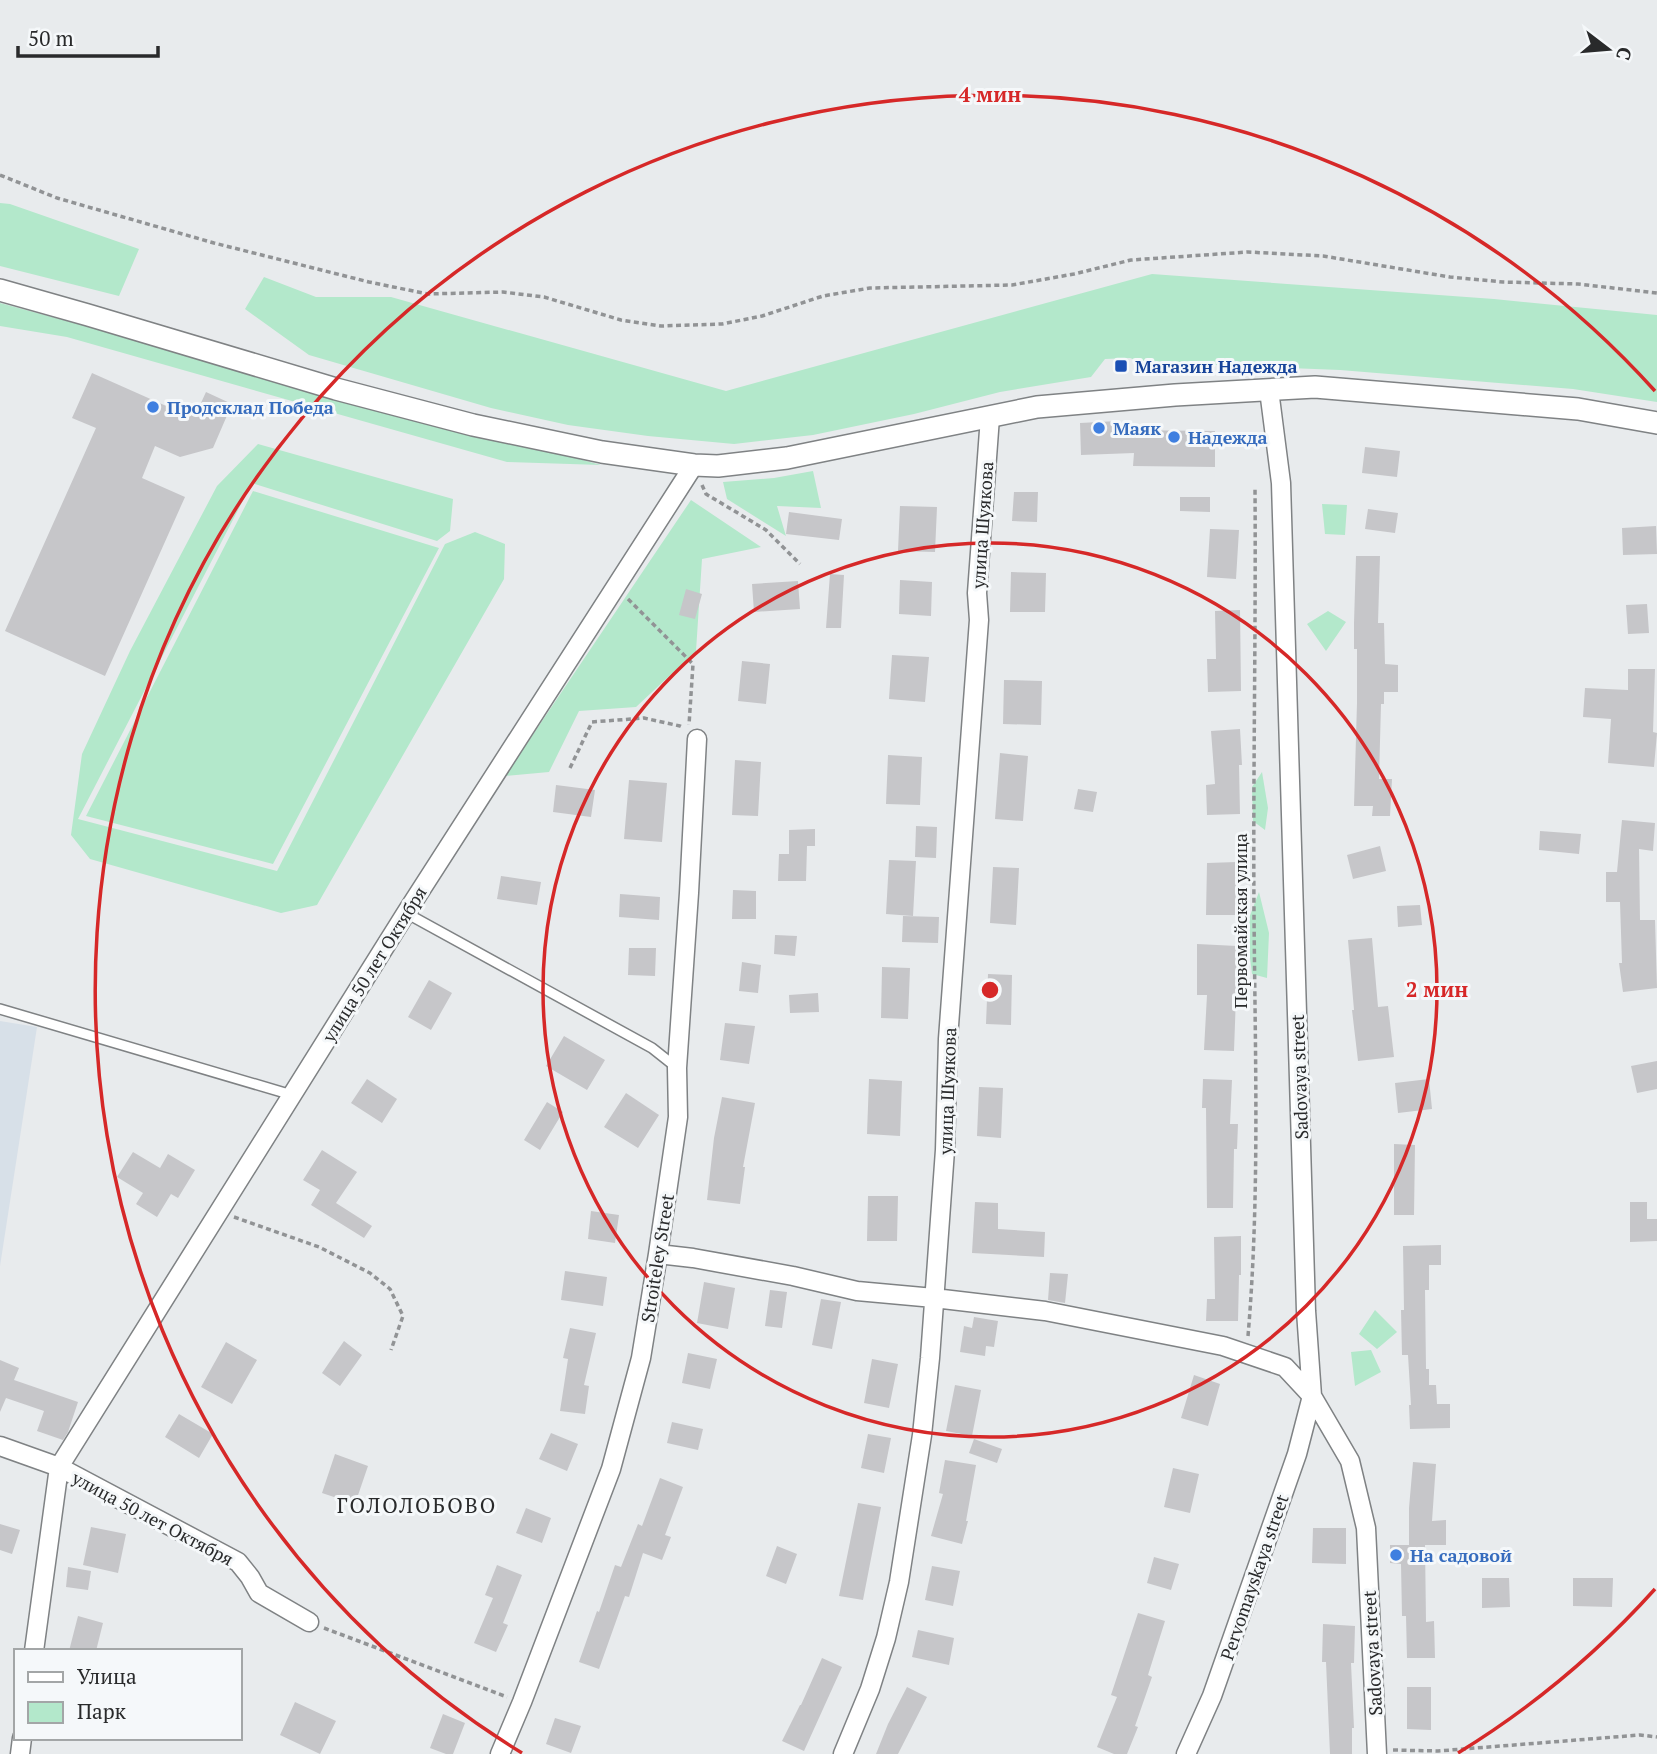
<svg xmlns="http://www.w3.org/2000/svg" width="1657" height="1754" viewBox="0 0 1657 1754" font-family="'PT Serif',serif">
<rect width="100%" height="100%" fill="#e8ebed"/>
<path fill="#d7e0e8" d="M0,1021L37,1027L0,1266Z"/>
<path fill="#b3e8cb" d="M0,203L10,204L139,249L119,296L0,266Z
M1152,274L1494,299L1657,315V402L1573,389L1340,370L1141,362L1130,358L1105,359L1091,377L1000,392L914,414L813,435L734,444L648,436L568,425L491,408L309,355L245,309L264,277L316,297H391L726,391Z
M0,303L601,465L507,462L67,337L0,326Z
M258,444L453,499L450,531L437,541L252,483L78,819L277,871L445,544L475,532L505,544L504,579L317,905L281,913L90,859L71,835L82,754L130,651L217,486Z
M813,471L821,508L777,506L786,536L727,499L723,482L774,478Z
M253,491L439,548L273,864L86,816Z
M691,500L761,547L702,559L696,651L636,707L579,711L549,772L505,776Z
M1322,504L1347,505L1345,535L1325,534Z
M1328,611L1346,622L1326,651L1307,624Z
M1262,772L1268,808L1265,830L1253,821L1252,787Z
M1259,892L1269,933L1267,978L1252,974L1246,926Z
M1375,1310L1397,1332L1377,1349L1359,1334Z
M1371,1350L1381,1372L1355,1386L1351,1352Z"/>
<path fill="#c6c6c9" d="M92,373L173,409L176,404L186,408L200,405L206,392L232,404L213,448L180,457L155,446L142,478L185,497L105,676L5,631L96,428L72,418Z
M1118,421V430L1215,431V467L1133,466L1134,453L1081,455L1080,423Z
M1365,447L1400,451L1397,477L1362,473Z
M1014,492H1038L1037,522L1012,521Z
M1180,497H1210V512L1180,511Z
M900,506L937,507L935,552L898,551Z
M1368,509L1398,513L1395,533L1365,529Z
M789,512L842,519L839,540L786,534Z
M1656,526L1657,554L1623,555L1622,528Z
M1210,529L1239,530L1236,579L1207,577Z
M1356,556H1380L1378,623H1384L1385,664L1398,665V692H1384V704H1381L1379,779H1392L1390,816H1372L1373,806H1354L1357,703V649H1354V623Z
M1011,572L1046,573L1045,612H1010Z
M830,574L844,575L841,628H826Z
M900,580L932,582L931,616L899,614Z
M798,581L800,609L754,612L752,584Z
M686,589L702,594L695,619L679,615Z
M1647,604L1649,633L1628,634L1626,605Z
M1240,610L1241,691L1208,692L1207,659H1216L1215,611Z
M892,655L929,657L925,702L889,699Z
M742,661L770,664L766,704L738,701Z
M1628,669H1655L1653,732L1657,733L1654,767L1608,763L1611,719L1583,717L1585,688L1628,690Z
M1004,680L1042,681L1041,725L1003,724Z
M1240,729L1242,765H1239L1240,814L1207,815L1206,785L1215,784L1211,731Z
M1000,753L1028,756L1023,821L995,819Z
M888,755L922,757L920,805L886,804Z
M735,760L761,762L758,816L732,815Z
M629,780L667,783L662,842L624,839Z
M556,785L595,790L591,817L553,812Z
M1078,789L1097,792L1093,812L1074,809Z
M1622,820L1655,823L1653,851L1639,849L1640,920H1655L1657,988L1623,992L1619,963H1622L1620,902H1606V872H1617Z
M916,826L937,827L936,858L915,857Z
M815,829V846H807L806,881H778L779,854H789V830Z
M1540,831L1581,834L1579,854L1539,850Z
M1380,846L1386,871L1353,879L1347,855Z
M889,860L916,861L913,916L886,914Z
M1237,862L1235,915H1206L1207,863Z
M993,867L1019,868L1016,925L990,923Z
M501,876L541,882L537,905L497,899Z
M733,890L756,891V919H732Z
M620,894L660,897L659,920L619,917Z
M1420,905L1422,925L1398,927L1397,906Z
M903,916L939,917L938,943L902,942Z
M775,935L797,936L795,956L774,954Z
M1372,938L1378,1007L1388,1006L1394,1057L1358,1061L1352,1010H1354L1348,940Z
M1197,944L1237,946L1239,996H1236L1234,1051L1204,1050L1207,995H1197Z
M629,948H656L655,976L628,975Z
M742,962L761,965L758,993L739,991Z
M882,967L910,968L908,1019L881,1018Z
M988,974L1012,975L1011,1025L986,1024Z
M429,980L452,993L431,1030L408,1017Z
M818,993L819,1012L790,1013L789,995Z
M725,1023L755,1026L749,1064L720,1060Z
M564,1036L605,1060L587,1090L546,1066Z
M1657,1061V1089L1637,1093L1631,1066Z
M367,1079L397,1099L382,1123L351,1103Z
M869,1079L902,1081L900,1136L867,1134Z
M1203,1079L1232,1080L1230,1124H1238L1237,1149H1234L1233,1208H1207L1206,1108H1202Z
M1429,1079L1432,1109L1398,1113L1395,1083Z
M979,1087L1003,1088L1001,1138L977,1136Z
M626,1093L659,1115L638,1148L604,1127Z
M722,1097L755,1103L743,1167H745L740,1204L707,1200L714,1138Z
M547,1102L563,1112L540,1150L524,1140Z
M1394,1144L1415,1145L1414,1215H1394Z
M322,1150L357,1172L336,1203L372,1226L364,1238L311,1205L320,1190L303,1180Z
M133,1152L160,1168L168,1154L195,1170L178,1198L171,1194L157,1217L136,1204L143,1193L117,1177Z
M868,1196H898L897,1241H867Z
M975,1202L998,1203V1229L1045,1232L1044,1257L972,1253Z
M1630,1202H1647V1219H1657V1241L1630,1242Z
M591,1211L619,1215L615,1243L588,1239Z
M1241,1236V1275H1239L1238,1321H1206L1207,1299H1215L1214,1237Z
M1441,1245V1265H1429V1290H1425L1426,1369H1429V1385H1436L1437,1404H1450V1428L1410,1429L1409,1405H1411L1408,1355H1402L1401,1310H1404L1403,1246Z
M565,1271L607,1277L603,1306L561,1300Z
M1050,1273L1068,1274L1065,1303L1048,1300Z
M704,1282L735,1288L728,1329L697,1323Z
M770,1290L787,1292L782,1328L765,1326Z
M821,1299L841,1302L832,1349L812,1345Z
M974,1317L998,1321L994,1347L986,1346L985,1356L960,1352L964,1326L972,1328Z
M570,1328L596,1333L584,1385L589,1386L585,1414L560,1411L568,1359L563,1358Z
M344,1341L362,1355L340,1386L322,1373Z
M226,1342L257,1360L232,1404L201,1387Z
M688,1353L717,1359L710,1389L682,1383Z
M872,1359L898,1364L889,1408L864,1403Z
M0,1360L19,1368L14,1380L78,1402L68,1432L63,1440L37,1431L44,1411L6,1398L0,1412Z
M1194,1375L1220,1384L1208,1426L1181,1418Z
M955,1385L981,1390L972,1436L946,1431Z
M179,1414L213,1434L199,1458L165,1437Z
M672,1422L703,1429L698,1450L667,1443Z
M551,1433L578,1444L567,1471L539,1459Z
M868,1434L891,1438L884,1473L861,1468Z
M974,1439L1002,1449L997,1463L969,1453Z
M335,1454L368,1466L355,1504L322,1493Z
M945,1460L976,1465L966,1521H968L962,1544L931,1536L943,1494L939,1493Z
M1413,1462L1436,1464L1432,1521L1446,1520V1545H1425L1426,1622L1434,1621L1435,1658H1407L1406,1616H1402L1401,1564L1390,1563V1545H1409V1508Z
M1173,1468L1199,1474L1190,1513L1164,1507Z
M660,1478L683,1487L665,1535L671,1537L662,1560L643,1553L629,1597L625,1596L599,1669L579,1662L597,1611L599,1612L615,1565L621,1567L638,1524L642,1526Z
M858,1503L881,1507L863,1600L839,1596Z
M526,1508L551,1518L542,1543L516,1533Z
M0,1524L20,1530L12,1554L0,1550Z
M91,1527L126,1534L118,1573L83,1565Z
M1313,1528H1346V1564L1312,1563Z
M777,1546L797,1554L786,1584L766,1576Z
M1154,1557L1179,1564L1171,1590L1147,1583Z
M497,1565L522,1575L503,1623L508,1625L496,1652L474,1643L493,1598L485,1595Z
M932,1566L960,1571L953,1606L925,1600Z
M68,1567L91,1571L88,1590L66,1587Z
M1482,1578H1509L1510,1607L1482,1608Z
M1573,1578H1613L1612,1607L1573,1606Z
M1138,1613L1165,1621L1148,1675L1152,1677L1135,1726L1138,1727L1127,1754H1114L1097,1747L1117,1697L1111,1695Z
M78,1616L103,1623L96,1651H69Z
M1323,1624L1355,1626L1354,1663H1351L1354,1728H1352V1754H1330L1326,1662H1322Z
M918,1630L954,1638L949,1665L912,1657Z
M822,1658L842,1667L804,1751L782,1741L800,1705H801Z
M907,1687L927,1697L898,1754H876L888,1724Z
M1407,1687H1431V1730L1407,1729Z
M295,1702L336,1721L320,1754L280,1735Z
M443,1714L465,1723L453,1754H446L430,1748Z
M555,1718L581,1726L571,1753L546,1744Z"/>
<g fill="none" stroke-linecap="round" stroke-linejoin="round">
<g stroke="#7f8284" stroke-width="12">
<path id="service" d="M406,913L652,1048L676,1067
M0,1009L292,1095"/>
</g>
<g stroke="#7f8284" stroke-width="21">
<path id="minor" d="M1269,390L1281,483L1306,1311L1312,1396L1350,1461L1366,1528L1377,1754
M658,1254L693,1258L793,1276L857,1291L934,1298L1045,1311L1223,1346L1285,1367L1312,1396L1297,1454L1212,1696L1186,1754
M0,1446L59,1467L238,1562L250,1577L259,1593L309,1622
M34,1651L59,1467L406,913L694,465
M20,1754L22,1738
M500,1754L522,1702L611,1469L641,1358L658,1254L678,1117L677,1068L689,893L697,739
M843,1754L870,1689L886,1638L899,1582L922,1435L930,1358L945,1150L948,1039L979,620L977,593L990,417"/>
</g>
<g stroke="#7f8284" stroke-width="24">
<path id="tertiary" d="M0,290L88,315L336,389L473,425L602,452L694,465L718,466L787,458L1037,407L1175,395L1315,387L1578,409L1657,423"/>
</g>
<path stroke="#919395" stroke-width="3.5" stroke-dasharray="5 3.5" stroke-linecap="butt" d="M0,175L57,198L214,243L369,282L428,294L503,292L544,297L621,320L661,326L722,324L762,316L823,296L870,288L1012,285L1074,274L1131,260L1248,252L1323,256L1450,277L1503,282L1578,284L1657,293
M702,485L706,494L766,530L800,564
M628,599L693,664L689,725
M570,768L592,722L644,718L680,726L684,728
M234,1217L319,1247L370,1273L390,1289L403,1316L391,1350
M1248,1336C1260,1195 1255,1053 1254,912C1253,770 1256,629 1255,488
M324,1628L507,1697
M1393,1750L1438,1751L1640,1735L1657,1737"/>
<use href="#service" stroke="#fff" stroke-width="9"/>
<use href="#minor" stroke="#fff" stroke-width="18"/>
<use href="#tertiary" stroke="#fff" stroke-width="21"/>
</g>
<g fill="none" stroke="#d62828" stroke-width="3.5">
<circle cx="990" cy="990" r="447"/>
<path d="M1655 1589A895 895 0 0 1 1458 1753M522 1753A895 895 0 1 1 1655 391"/>
</g>
<rect fill="#1a4fb4" stroke="#f5f8fa" stroke-width="2.5" x="1114" y="359" width="14" height="14" rx="3.5"/>
<g fill="#3f7fe0" stroke="#f5f8fa" stroke-width="2.5">
<circle cx="153" cy="407" r="7"/>
<circle cx="1099" cy="428" r="7"/>
<circle cx="1174" cy="437" r="7"/>
<circle cx="1396" cy="1555" r="7"/>
</g>
<g text-anchor="middle" dominant-baseline="central" stroke-width="6" stroke-linejoin="round" paint-order="stroke">
<g font-size="18" font-weight="bold" fill="#164399" stroke="#f5f8fa" text-anchor="start">
<text x="1135" y="366">Магазин Надежда</text>
</g>
<g font-size="18" font-weight="bold" fill="#366cbe" stroke="#f5f8fa" text-anchor="start">
<text x="167" y="407">Продсклад Победа</text>
<text x="1113" y="428">Маяк</text>
<text x="1188" y="437">Надежда</text>
<text x="1410" y="1555">На садовой</text>
</g>
<g font-size="18" fill="#292a2b" stroke="#f5f8fa">
<text transform="translate(982 525) rotate(-86)">улица Шуякова</text>
<text transform="translate(1240 921) rotate(-90)">Первомайская улица</text>
<text transform="translate(374 964) rotate(-58)">улица 50 лет Октября</text>
<text transform="translate(1299 1077) rotate(-92)">Sadovaya street</text>
<text transform="translate(947 1091) rotate(-88)">улица Шуякова</text>
<text transform="translate(657 1258) rotate(-81)">Stroiteley Street</text>
<text transform="translate(153 1518) rotate(28)">улица 50 лет Октября</text>
<text transform="translate(1254 1577) rotate(-71)">Pervomayskaya street</text>
<text transform="translate(1372 1653) rotate(-93)">Sadovaya street</text>
</g>
<g font-size="21" letter-spacing="2" fill="#292a2b" stroke="#f5f8fa">
<text x="417" y="1505">ГОЛОЛОБОВО</text>
</g>
</g>
<circle cx="990" cy="990" r="10" fill="#d62828" stroke="#f5f8fa" stroke-width="3.5"/>
<g font-size="21" text-anchor="middle" font-weight="bold" fill="#d62828" stroke="#f5f8fa" stroke-width="6" stroke-linejoin="round" paint-order="stroke">
<text x="990" y="102">4 мин</text>
<text x="1437" y="997">2 мин</text>
</g>
<rect x="14" y="1649" width="228" height="91" fill="#f5f8fa" stroke="#a3a6a7" stroke-width="2"/>
<rect x="28" y="1672" width="35" height="10" fill="#ffffff" stroke="#a3a6a7" stroke-width="2"/>
<text x="77" y="1684" font-size="21" fill="#292a2b">Улица</text>
<rect x="28" y="1702" width="35" height="21" fill="#b3e8cb" stroke="#a3a6a7" stroke-width="2"/>
<text x="77" y="1719" font-size="21" fill="#292a2b">Парк</text>
<g transform="translate(1608 49) rotate(106)" stroke="#f5f8fa" stroke-width="5" paint-order="stroke">
<path d="M0-5L12 26L0 18L-12 26Z" fill="#292a2b"/>
<text y="-10" font-size="19" font-weight="bold" text-anchor="middle" fill="#292a2b">С</text>
</g>
<path d="M18 46v10h140v-10" fill="none" stroke="#292a2b" stroke-width="3.5"/>
<text x="28" y="46" font-size="21" fill="#292a2b" stroke="#f5f8fa" stroke-width="5" paint-order="stroke">50 m</text>
</svg>
